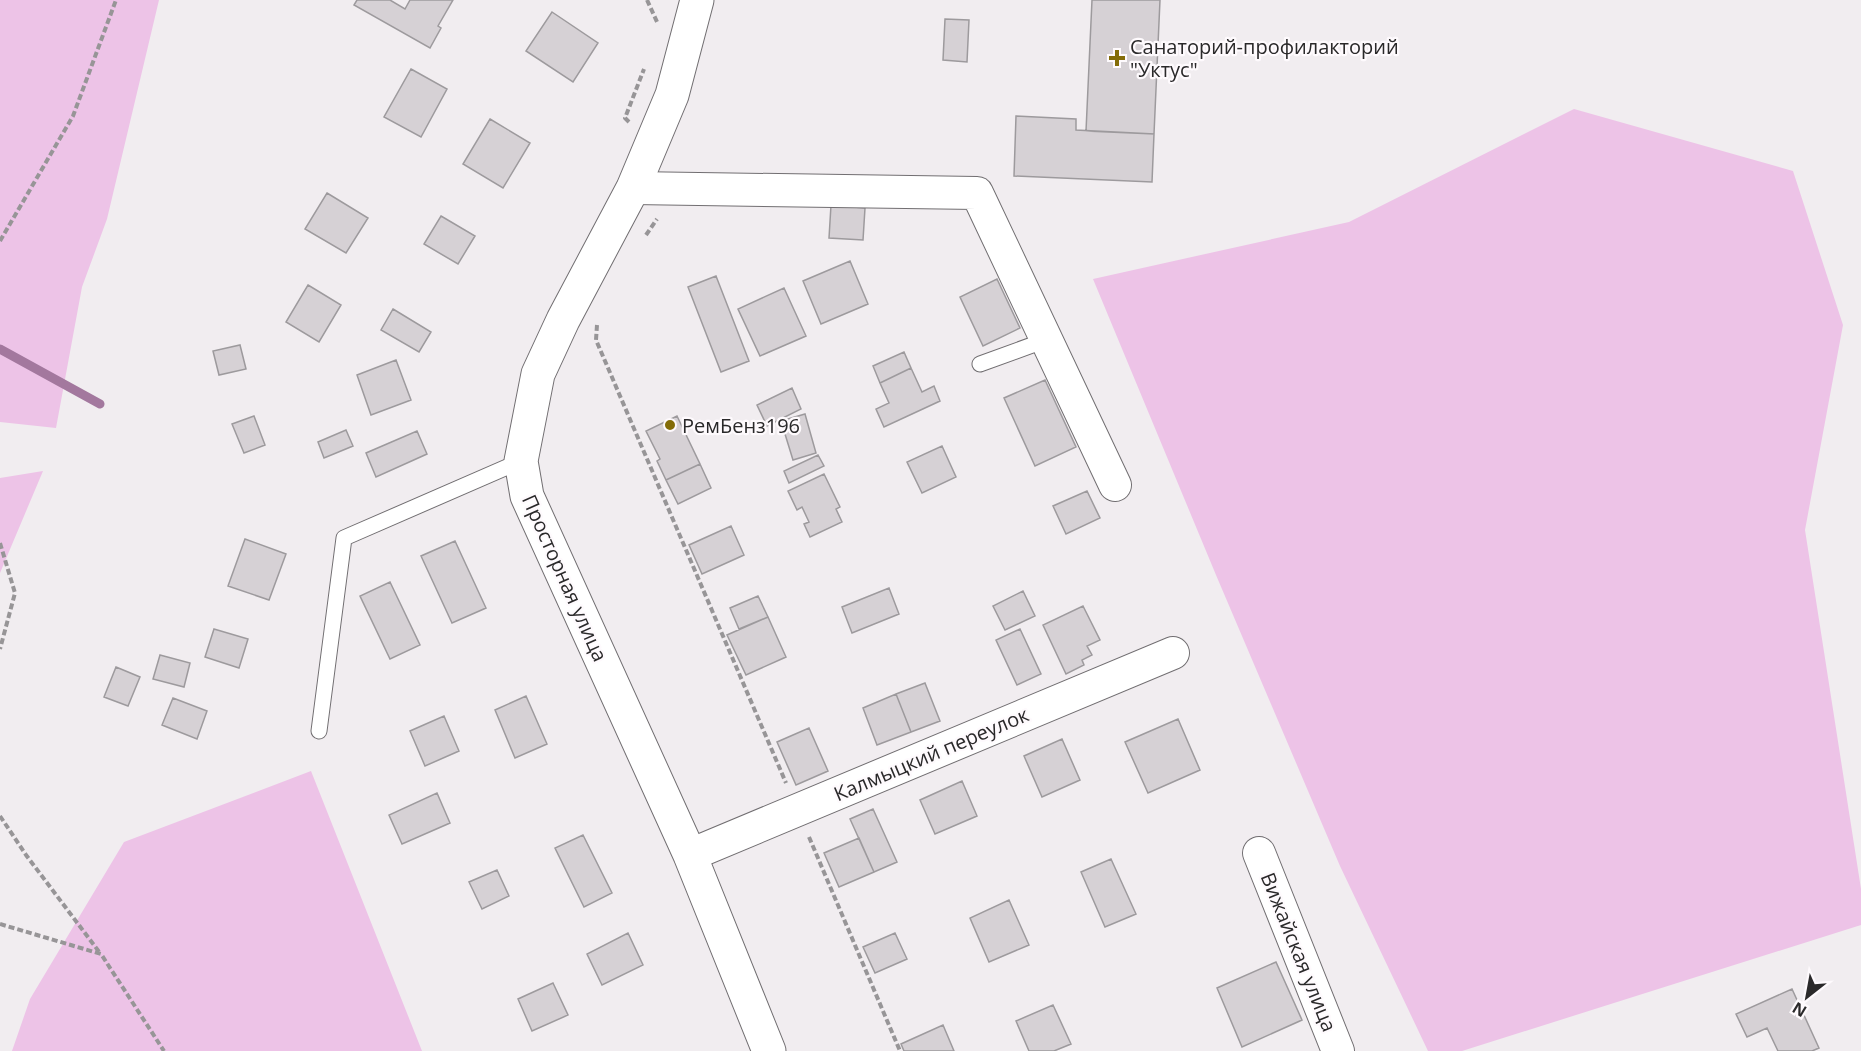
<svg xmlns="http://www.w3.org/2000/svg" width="1861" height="1051" viewBox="0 0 1861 1051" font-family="'Open Sans',sans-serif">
<rect width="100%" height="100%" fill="#f1edf0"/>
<path fill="#edc3e7" d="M0,0H159L107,219L82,287L56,428L0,422Z
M1574,109L1793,171L1843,325L1805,530L1861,889V925L1462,1051H1428L1340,866L1216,575L1093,279L1349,222Z
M43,471L0,573V478Z
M311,771L422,1051H12L30,999L124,842Z"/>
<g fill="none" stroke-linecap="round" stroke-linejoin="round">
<path stroke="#a3789e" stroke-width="9" d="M0,349L100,404"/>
</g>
<path fill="#d6d1d5" stroke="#9d9a9d" stroke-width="1.5" d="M357,0H390L405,9L410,0H453L438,26L441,28L430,48L354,5Z
M1092,0H1160L1154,134L1086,131Z
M552,12L598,43L573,82L526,51Z
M945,19L969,20L967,62L943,60Z
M411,69L447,89L421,137L384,117Z
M1016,116L1076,119V130L1154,134L1152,182L1014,176Z
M490,119L530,143L503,188L463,164Z
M327,193L368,218L346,253L305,229Z
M831,205L865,208L863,240L829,238Z
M441,216L475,236L458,264L424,244Z
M850,261L868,304L821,324L803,281Z
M716,276L749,361L721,372L688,287Z
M997,279L1020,328L983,346L960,297Z
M308,285L341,305L319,342L286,322Z
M784,288L806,336L760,356L738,309Z
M393,309L431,332L419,352L381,330Z
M240,345L246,369L219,375L213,351Z
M904,352L911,368L880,383L873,366Z
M396,360L411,400L371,415L357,375Z
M911,368L922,392L934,386L940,401L884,427L876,409L889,403L880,383Z
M1045,380L1076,447L1035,466L1004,398Z
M792,388L801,409L767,426L757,405Z
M805,414L816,453L793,460L781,421Z
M254,416L265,445L244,453L232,424Z
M677,416L700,464L666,480L657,461L660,459L646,431Z
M346,430L353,446L324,458L318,442Z
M417,431L427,454L376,477L366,453Z
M942,446L956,477L922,493L907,462Z
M818,455L824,466L789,483L784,471Z
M700,464L711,488L678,504L666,480Z
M824,474L840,507L836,509L842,522L810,537L804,524L809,522L802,507L797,510L788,491Z
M1087,491L1100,518L1066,534L1053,506Z
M731,526L744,555L702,574L689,545Z
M245,539L286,554L269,600L228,586Z
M455,541L486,608L452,623L421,556Z
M390,582L420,645L390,659L360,596Z
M889,588L899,614L852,633L842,607Z
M1023,591L1035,616L1005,630L993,606Z
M758,596L768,617L739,629L730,608Z
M1083,606L1100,640L1087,646L1092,655L1082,660L1084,665L1066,674L1043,625Z
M768,617L786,657L746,675L727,635Z
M214,629L248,639L239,668L205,657Z
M1020,629L1041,674L1017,685L996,640Z
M160,655L190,663L184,687L153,679Z
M116,667L140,677L128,706L104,697Z
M925,683L940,721L911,732L896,694Z
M896,694L911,732L877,745L863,708Z
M526,696L547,744L515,758L495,710Z
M173,698L207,711L197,739L162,725Z
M444,716L459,751L425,766L410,731Z
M1178,719L1200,770L1148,793L1125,742Z
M809,728L828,771L796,785L777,742Z
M1062,739L1080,780L1042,797L1024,756Z
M962,781L977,816L935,834L920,800Z
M437,793L450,823L402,844L389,815Z
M873,809L897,862L874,872L850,819Z
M583,835L612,893L584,907L555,848Z
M859,838L874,872L839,887L824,853Z
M1111,859L1136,914L1105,927L1081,872Z
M497,870L509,896L482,909L469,882Z
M1009,900L1029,945L989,962L970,918Z
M628,933L643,965L602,985L587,954Z
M895,933L907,959L875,973L863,947Z
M1276,962L1302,1020L1242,1047L1217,988Z
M553,983L568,1015L532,1031L518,999Z
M1792,989L1819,1048L1812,1051H1778L1767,1028L1747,1037L1736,1014Z
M1053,1005L1071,1044L1054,1051H1029L1016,1021Z
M943,1025L954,1051H904L901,1044Z"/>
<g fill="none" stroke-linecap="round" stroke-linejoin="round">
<g stroke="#716e71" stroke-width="17">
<path id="lane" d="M980,364L1046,340
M319,731L344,538L521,461"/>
</g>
<g stroke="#716e71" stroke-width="34">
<path id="street" d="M633,188L977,193L1115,485
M1259,853L1338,1051
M690,855L1173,653"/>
</g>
<g stroke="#716e71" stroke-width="35">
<path id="secondary" d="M697,0L672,95L633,188L563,320L538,374L521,461L527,496L690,855L769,1051"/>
</g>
<path stroke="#979597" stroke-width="4" stroke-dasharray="6 3" stroke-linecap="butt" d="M647,0L658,24
M629,122L625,118L644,69
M646,235L657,219
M0,241L73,116L116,0
M597,325L596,340L786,783
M0,543L15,593L0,649
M0,816L26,855L100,953
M809,837L900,1051
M0,924L101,954L164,1051"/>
<use href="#lane" stroke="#fff" stroke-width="15"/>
<use href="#street" stroke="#fff" stroke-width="32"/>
<use href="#secondary" stroke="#fff" stroke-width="33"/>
</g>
<g fill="#836c08" stroke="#fefafd" stroke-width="2">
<path d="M1114 49h6v6h6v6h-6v6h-6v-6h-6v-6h6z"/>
<circle cx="670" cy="425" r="6"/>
</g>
<g text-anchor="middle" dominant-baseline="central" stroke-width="4.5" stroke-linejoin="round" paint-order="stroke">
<g font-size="20" fill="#2a292a" stroke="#fefafd" text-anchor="start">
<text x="1130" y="46">Санаторий-профилакторий<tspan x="1130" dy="23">"Уктус"</tspan></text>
<text x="682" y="425">РемБенз196</text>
</g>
<g font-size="20" fill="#2a292a" stroke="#fefafd">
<text transform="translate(565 578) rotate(66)">Просторная улица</text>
<text transform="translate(931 754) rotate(-23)">Калмыцкий переулок</text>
<text transform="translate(1299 952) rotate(68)">Вижайская улица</text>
</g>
</g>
<g transform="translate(1807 997) rotate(211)" stroke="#fefafd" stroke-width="4.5" paint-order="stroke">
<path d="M0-4.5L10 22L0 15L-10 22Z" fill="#2a292a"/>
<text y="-9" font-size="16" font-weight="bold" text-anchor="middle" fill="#2a292a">N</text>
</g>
</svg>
